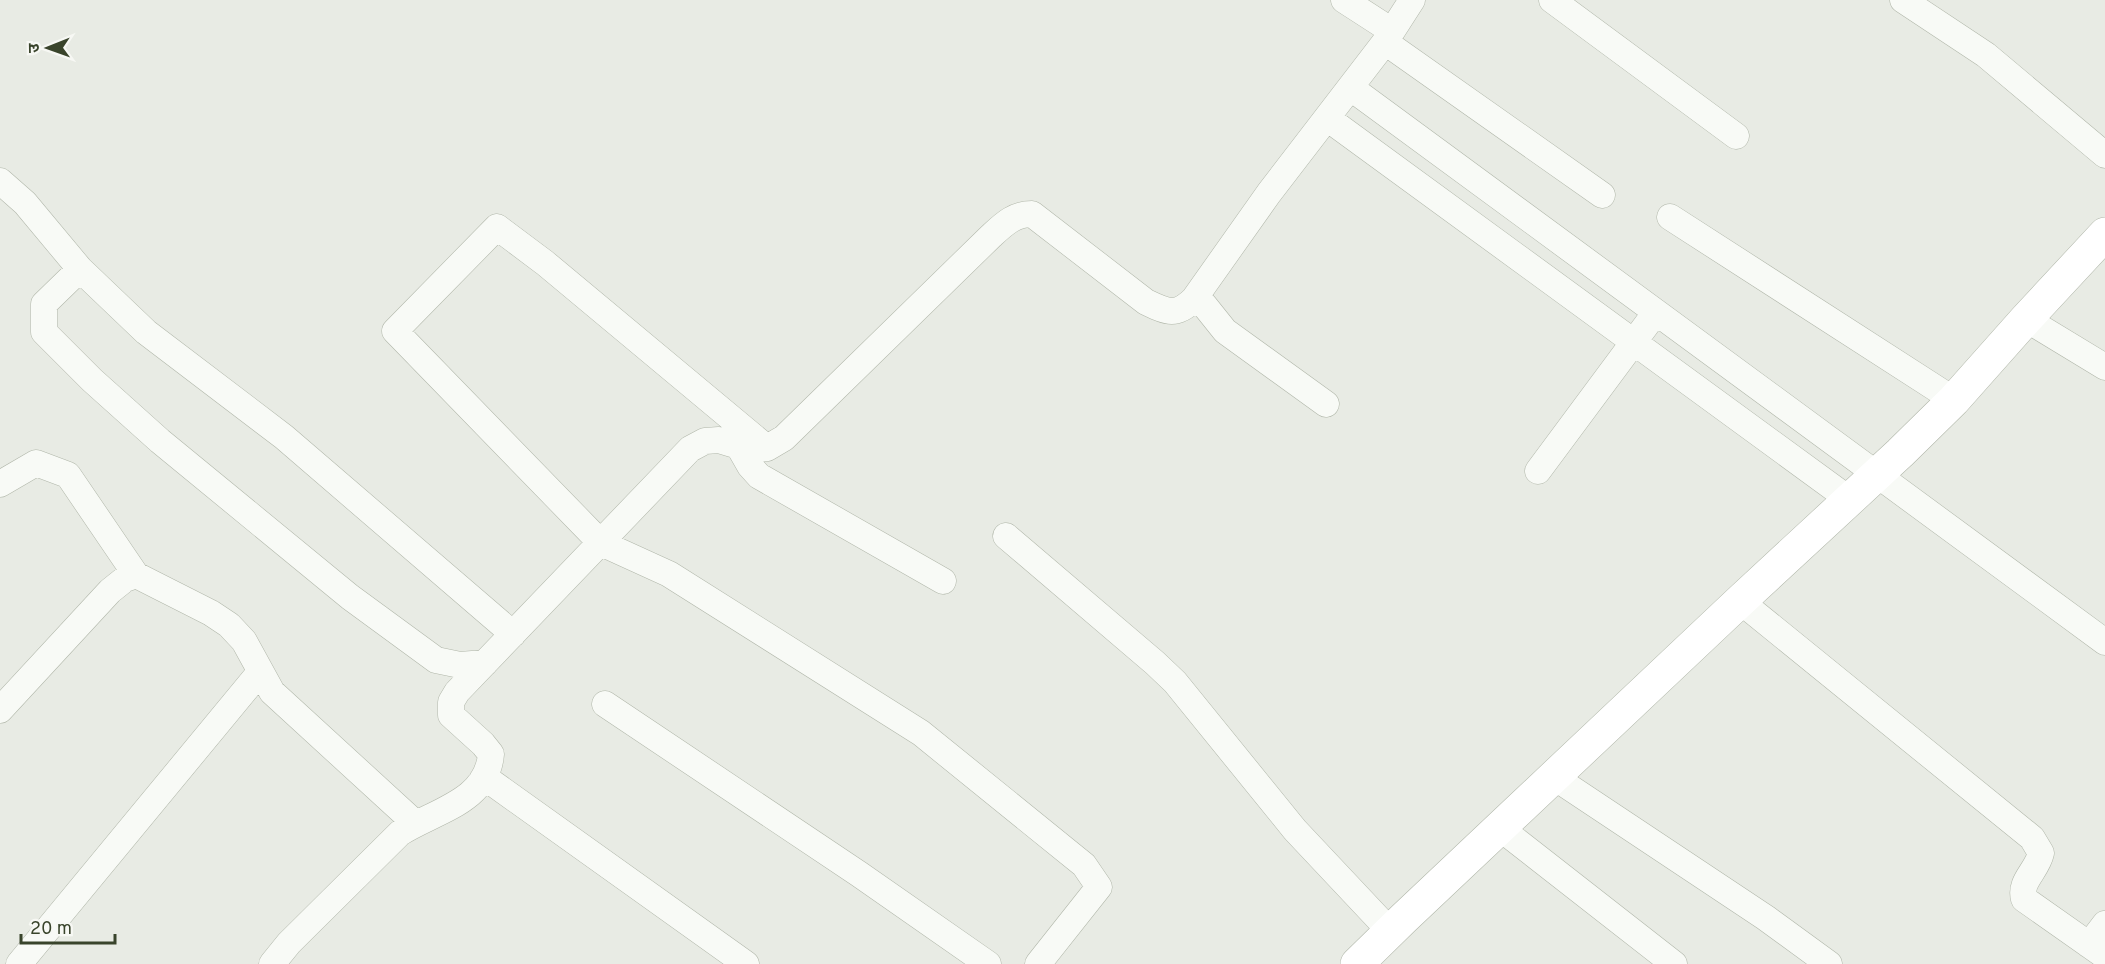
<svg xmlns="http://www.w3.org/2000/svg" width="2105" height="964" viewBox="0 0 2105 964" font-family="Overpass,'Noto Sans Devanagari',sans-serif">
<rect width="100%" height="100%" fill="#e8ebe4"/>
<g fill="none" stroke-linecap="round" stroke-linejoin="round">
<g stroke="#b0b6a9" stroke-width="27">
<path id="street" d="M1344,0L1392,31
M1552,0L1736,136
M1903,0L1986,55L2105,155
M1385,42L1602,195
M1351,88L2105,642
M1327,118L1850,500
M0,181L25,203L80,269L146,332L284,437L513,634
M1670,217L1954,400
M80,269L44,304V332L92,380L160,441L350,597L436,660L460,665L485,663
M1194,299L1205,306L1225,331L1326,404
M2026,319L2105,367
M738,445L750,466L759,476L943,581
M767,448L545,263L497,227L395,331L601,543L669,574L921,733L1084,865L1099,887L1038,964
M1538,471L1656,312
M0,484L36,463L68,475L136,575
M1006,536L1155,663L1175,682L1295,830L1390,931
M1740,601L2032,838L2041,853C2037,871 2019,881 2024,899L2105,956
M605,704L859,874L988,964
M0,710L110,591L125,579L136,575L211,613L229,625L244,641L272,692L415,823
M1554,777L1766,918L1829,964
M482,780L487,779L746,964
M1500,828L1674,964
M2089,945L2105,924
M19,964L260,672
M272,964L289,943L400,833C434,811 487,802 491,754L483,744L451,715V702L457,692L690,449L705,441L719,440L752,450L767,448L784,438L991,236C1004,224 1014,214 1032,214L1146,302C1167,312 1176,317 1194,299L1269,193L1385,42L1412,0"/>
</g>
<g stroke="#b0b6a9" stroke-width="34">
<path id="secondary" d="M1357,964L1403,919L1740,601L1900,453L1954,400L2026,319L2105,234"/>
</g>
<use href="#street" stroke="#f8faf6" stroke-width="26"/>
<use href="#secondary" stroke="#fff" stroke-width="33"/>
</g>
<g transform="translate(48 48) rotate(269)" stroke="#f7f8f4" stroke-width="4.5" paint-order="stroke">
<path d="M0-4.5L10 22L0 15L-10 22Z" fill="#39442b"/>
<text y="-9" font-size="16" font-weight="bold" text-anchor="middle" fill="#39442b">उ</text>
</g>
<path d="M21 934v9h94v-9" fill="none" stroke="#39442b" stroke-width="3"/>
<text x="30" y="934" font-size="18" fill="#39442b" stroke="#f7f8f4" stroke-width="4.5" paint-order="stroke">20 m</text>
</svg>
